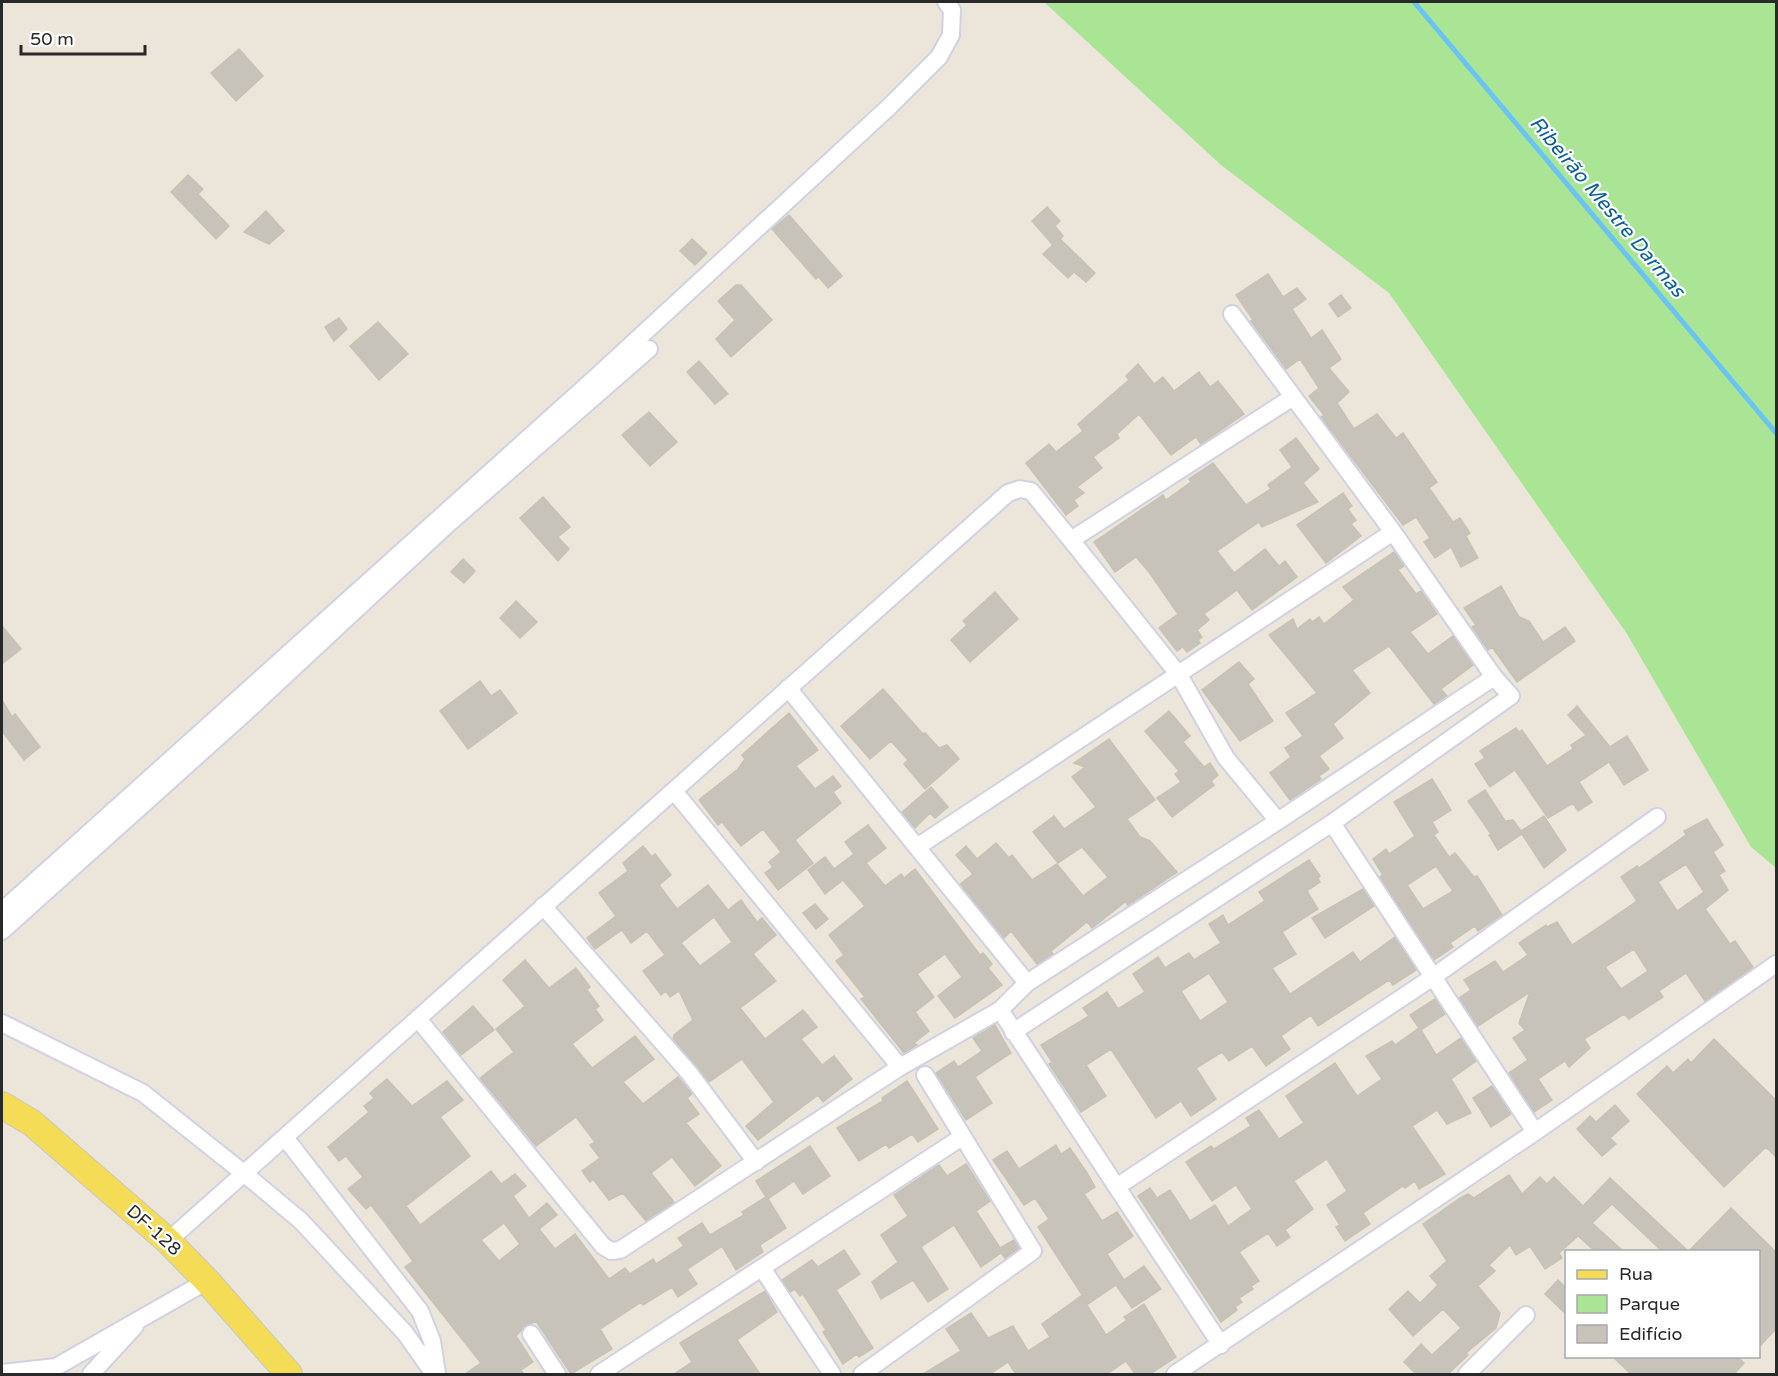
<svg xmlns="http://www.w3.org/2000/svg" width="1778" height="1376" viewBox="0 0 1778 1376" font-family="'Varela Round',sans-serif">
<rect width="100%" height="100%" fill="#ece6da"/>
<path fill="#aae595" d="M1044,2H1776V868L1751,847L1627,634L1389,293L1221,165Z"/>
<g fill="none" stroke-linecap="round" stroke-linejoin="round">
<path stroke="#6ac3f2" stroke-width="5" d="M1414,2L1776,433"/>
</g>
<path fill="#c7c3ba" stroke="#c7c2b4" stroke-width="1.5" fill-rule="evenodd" d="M239,49L263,76L236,101L211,73Z
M188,175L203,189L198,194L229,226L216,239L171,192Z
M1047,207L1060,221L1055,226L1063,236L1060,239L1095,273L1086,282L1074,272L1068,278L1043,254L1053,245L1032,221Z
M266,211L284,231L269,244L244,232Z
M789,215L842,276L828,288L818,276L816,279L772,229Z
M692,239L707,253L695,265L680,251Z
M1268,274L1283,297L1297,288L1306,299L1292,309L1311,338L1322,330L1341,359L1329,368L1349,392L1337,403L1354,429L1377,414L1396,438L1403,433L1437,482L1429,488L1453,522L1460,518L1470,533L1466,536L1478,558L1461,567L1451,547L1435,558L1424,542L1430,538L1416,517L1403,525L1321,417L1324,415L1309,396L1319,388L1300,359L1286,369L1251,321L1253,320L1236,295Z
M736,285H741L772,320L731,357L716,339L735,320L718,301Z
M1341,295L1351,308L1338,317L1329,304Z
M339,318L347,329L334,341L325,327Z
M378,322L408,354L379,380L350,346Z
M699,361L728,394L715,404L687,372Z
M1138,364L1154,384L1163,377L1174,391L1199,372L1210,387L1218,381L1244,414L1201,444L1196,437L1171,455L1139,414L1117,434L1119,438L1093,457L1102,468L1077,487L1084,493L1074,500L1078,506L1066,515L1026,463L1049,444L1056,452L1083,431L1078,424L1129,380L1126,376Z
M649,412L677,442L650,466L622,435Z
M1296,438L1319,469L1303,483L1318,502L1262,527L1259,522L1217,551L1234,573L1265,549L1279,566L1285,561L1297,577L1252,610L1237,590L1204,614L1209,620L1197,630L1202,637L1198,640L1200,643L1187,652L1183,647L1177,651L1159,628L1178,614L1149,572L1136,557L1115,572L1094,542L1163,495L1166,500L1191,482L1189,479L1213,463L1246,505L1271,489L1268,485L1292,467L1280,450Z
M1343,493L1352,506L1348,509L1356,520L1351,524L1361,536L1326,563L1297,525Z
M543,497L570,527L558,537L569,549L558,561L520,518Z
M1394,552L1404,566L1398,570L1416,594L1421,591L1437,614L1410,632L1428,654L1453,636L1473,665L1441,689L1447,696L1434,704L1389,646L1352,670L1370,693L1333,724L1343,738L1319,756L1329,769L1319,776L1321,779L1290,800L1270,773L1291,757L1285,748L1303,736L1286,713L1317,693L1269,635L1293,619L1297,629L1310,619L1312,622L1319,617L1324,624L1354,600L1343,587Z
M463,559L475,571L464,583L451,572Z
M1501,586L1519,617L1529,621L1543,642L1565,627L1575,641L1517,682L1492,647L1488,650L1472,627L1476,625L1464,608Z
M995,592L1018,619L970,662L951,640L967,625L963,621Z
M516,601L537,622L520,638L500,618Z
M2,626L21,649L2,664Z
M1239,662L1254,679L1248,684L1273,721L1240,741L1202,690Z
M480,681L491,696L500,690L517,713L468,749L440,711Z
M883,689L923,734L925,733L939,748L947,745L959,759L925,789L904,764L908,760L891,741L870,759L841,726Z
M2,700L12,717L15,714L40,747L24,760L2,731Z
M1577,706L1610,747L1627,736L1648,770L1624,785L1609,762L1579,782L1592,802L1578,811L1573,803L1548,818L1515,770L1490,787L1475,764L1485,758L1480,751L1516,728L1519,732L1522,730L1547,766L1573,749L1571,745L1586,735L1568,715Z
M1169,711L1190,736L1183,742L1204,767L1210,763L1218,775L1211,781L1214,785L1172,817L1157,798L1181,782L1175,774L1179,771L1145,731Z
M789,713L818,750L796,766L815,789L833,776L841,786L833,792L841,803L795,840L813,863L778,890L765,873L773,867L769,862L781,852L763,829L741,846L722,822L718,825L699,800L738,769L745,759L742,755Z
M1109,739L1155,800L1127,819L1140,837L1150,841L1177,872L1128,905L1125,902L1092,928L1087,922L1051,951L1053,954L1037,964L1011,931L1004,938L960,884L973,874L956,855L966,846L977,859L996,843L1009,858L1012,855L1032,880L1057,864L1083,896L1108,877L1082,847L1058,863L1033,832L1054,816L1064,829L1096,807L1072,777L1085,767L1074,763Z
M1432,779L1451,810L1432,822L1438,832L1434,835L1449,857L1455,853L1474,877L1477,876L1502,915L1478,931L1475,926L1450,943L1453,947L1434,960L1380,877L1383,875L1373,859L1386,849L1389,854L1415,836L1394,802ZM1436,866L1453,891L1423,909L1407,885Z
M931,787L948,807L935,818L930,813L915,828L902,812Z
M1485,790L1505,821L1513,820L1521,831L1544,816L1566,850L1544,868L1522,834L1498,850L1489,835L1491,834L1468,801Z
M1707,819L1723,845L1713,852L1725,871L1719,875L1728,890L1705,909L1730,944L1735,941L1753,967L1705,1001L1686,973L1659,991L1663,997L1629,1019L1624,1014L1584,1039L1590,1048L1569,1067L1565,1061L1538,1079L1552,1100L1534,1112L1509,1073L1528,1060L1513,1038L1525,1030L1519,1023L1530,992L1478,1026L1459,998L1471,990L1464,980L1495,961L1503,972L1528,955L1519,943L1546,925L1547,927L1557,922L1572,945L1602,925L1637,901L1621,877L1637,866L1639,868L1686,835L1684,831ZM1686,864L1704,892L1677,911L1658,882ZM1634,949L1648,971L1621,989L1605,967Z
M868,825L886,848L866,863L885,886L901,874L904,878L915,869L980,955L983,953L992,964L988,968L1002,985L955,1018L938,996L962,977L945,954L917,974L934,997L915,1012L929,1031L914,1043L917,1045L904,1053L861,999L865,997L836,961L844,955L829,935L865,906L843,880L825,894L808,870L825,857L834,869L854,854L845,842Z
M643,846L652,857L655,854L671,875L659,885L677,909L708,885L728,910L741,900L757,922L762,918L776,935L753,954L776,981L740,1008L765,1039L803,1010L817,1027L801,1039L822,1065L834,1056L852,1079L823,1102L818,1095L758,1140L746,1126L774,1102L742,1059L709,1082L673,1039L674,1035L693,1020L679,991L670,997L666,991L661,995L643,971L665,955L647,931L631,943L622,930L595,949L587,938L616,916L599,893L628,871L623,863ZM714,917L732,942L700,966L681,943Z
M1309,860L1320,876L1318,878L1320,882L1307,891L1318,909L1282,932L1296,954L1272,968L1290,994L1353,952L1360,962L1395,937L1416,970L1393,985L1389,980L1318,1026L1311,1015L1281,1036L1290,1049L1266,1066L1252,1046L1229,1061L1222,1052L1196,1068L1216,1099L1191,1116L1181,1101L1156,1118L1111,1049L1086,1065L1106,1096L1081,1112L1049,1064L1052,1062L1041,1045L1089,1016L1083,1008L1107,992L1118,1009L1145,992L1133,974L1158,957L1165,968L1189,953L1194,960L1221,943L1209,924L1223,915L1228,925L1265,901L1259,892ZM1209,973L1228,1002L1200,1021L1181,991Z
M1363,889L1374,906L1325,938L1312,918Z
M815,904L828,919L816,929L803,913Z
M525,960L549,988L576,968L590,987L587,990L599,1006L595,1009L603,1020L572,1044L592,1068L635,1036L654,1059L623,1082L643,1104L678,1077L692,1094L687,1098L699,1114L686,1123L721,1166L695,1186L672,1157L651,1173L674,1202L646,1221L623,1193L609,1200L593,1179L590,1182L582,1171L600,1158L590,1145L595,1142L576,1117L536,1146L480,1078L514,1052L496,1029L525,1006L503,980Z
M1435,999L1445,1014L1421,1030L1436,1055L1461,1038L1476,1061L1451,1079L1471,1113L1447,1124L1437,1110L1412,1126L1445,1174L1419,1189L1415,1181L1405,1188L1403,1186L1363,1213L1370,1224L1345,1241L1336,1227L1340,1225L1327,1205L1347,1191L1327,1159L1294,1181L1313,1209L1285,1230L1290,1237L1277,1246L1268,1233L1239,1252L1259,1281L1251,1286L1253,1289L1239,1298L1242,1302L1235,1307L1237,1310L1221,1322L1138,1196L1150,1188L1157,1198L1170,1190L1190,1221L1215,1205L1228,1226L1252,1209L1236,1185L1212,1201L1186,1162L1211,1146L1214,1149L1251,1126L1246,1118L1259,1110L1279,1139L1304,1123L1286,1096L1335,1063L1357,1096L1382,1079L1366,1056L1392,1041L1395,1045L1419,1028L1410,1015Z
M473,1006L494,1030L461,1055L443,1032Z
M995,1025L1011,1053L975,1077L992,1103L966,1120L936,1073L954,1061L958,1067L982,1051L973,1038Z
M1714,1039L1776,1100V1157L1766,1147L1724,1187L1637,1094L1667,1066L1673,1073L1688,1059L1691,1063Z
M387,1079L412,1106L447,1081L463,1100L440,1117L470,1156L406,1206L420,1225L491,1171L501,1184L515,1174L526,1186L513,1196L529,1218L547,1203L557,1215L539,1229L555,1249L575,1234L609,1279L625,1268L630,1274L653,1259L656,1264L684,1246L678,1238L702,1223L710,1235L744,1215L742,1212L766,1197L756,1181L810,1146L830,1176L803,1194L794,1181L768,1199L786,1228L760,1245L763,1252L736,1270L722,1246L687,1269L697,1284L678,1297L672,1287L643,1305L641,1302L600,1329L612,1349L571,1374L536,1321L525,1326L516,1336L533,1362L521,1370L524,1374H465L481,1363L405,1267L413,1261L385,1223L371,1205L366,1209L348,1189L363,1177L346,1156L339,1161L328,1147L369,1112L364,1106L374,1098L370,1093ZM504,1223L520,1244L499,1261L481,1240Z
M907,1081L938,1129L918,1142L912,1134L889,1148L886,1144L859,1161L837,1128L883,1101L882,1098Z
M1492,1086L1511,1114L1491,1127L1473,1098Z
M1615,1105L1629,1121L1610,1138L1616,1144L1602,1156L1577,1129L1590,1116L1596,1122Z
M1056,1145L1061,1154L1070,1148L1087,1173L1095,1187L1084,1194L1102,1221L1117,1212L1133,1236L1107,1254L1124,1280L1144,1266L1161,1289L1132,1308L1116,1285L1088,1304L1038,1227L1049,1219L1035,1198L1024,1205L993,1160L1007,1151L1019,1169Z
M966,1164L990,1201L976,1211L1000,1248L1014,1240L1019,1248L1005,1258L1001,1253L981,1267L954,1225L921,1247L948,1289L928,1302L913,1280L881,1299L872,1282L898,1262L881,1235L908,1216L894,1195L939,1165L947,1176Z
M1509,1175L1522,1194L1540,1177L1547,1184L1554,1177L1583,1206L1610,1178L1688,1251H1662L1612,1204L1592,1223L1623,1251H1595L1578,1236L1559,1253L1562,1258L1545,1269L1530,1246L1516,1255L1510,1245L1489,1265L1495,1271L1478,1286L1500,1313L1496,1328L1466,1353L1468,1355L1448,1374H1416L1404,1362L1421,1344L1432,1355L1461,1328L1443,1309L1413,1336L1389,1309L1408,1291L1420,1303L1438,1285L1430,1276L1447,1261L1423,1224L1459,1199L1468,1194L1474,1198Z
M1731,1208L1776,1252V1329L1758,1348V1251H1689Z
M844,1250L860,1274L836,1290L873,1348L859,1357L857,1354L843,1364L823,1332L826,1330L803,1294L800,1296L795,1289L790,1292L782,1280L812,1260L818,1267Z
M1558,1280L1566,1288V1314L1545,1294Z
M765,1291L777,1312L737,1340L760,1374H674L692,1362L680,1343Z
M1081,1296L1106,1335L1127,1320L1124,1317L1144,1304L1176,1357L1150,1374H1135L1126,1361L1107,1374H1016L1008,1362L990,1374H923L961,1351L946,1329L971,1313L988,1338L1013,1326L1028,1351L1050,1337L1042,1324Z
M1612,1356H1737L1744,1363L1734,1374H1631Z"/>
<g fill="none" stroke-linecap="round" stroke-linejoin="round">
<g stroke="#d0d2e3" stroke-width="20">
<path id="street" d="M1071,540L1293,397
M788,688L1027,983
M674,791L900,1067
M1332,823L1535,1132
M917,847L1393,532
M543,906L690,1074L756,1162
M2,911L594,379L890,106L939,57L951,35L952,10L946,2
M2,931L246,712L447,525L649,349
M1000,1010L1221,1345
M419,1020L603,1246L611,1251L620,1250L900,1067L1000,1010L1027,983L1278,821L1494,677
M2,1023L143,1093L246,1175L301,1221L405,1333L434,1374
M1013,1032L1332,823L1511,696L1494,677L1393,532L1232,314
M286,1139L420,1311L432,1341L437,1374
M1118,1186L1433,977L1657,817
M168,1241L1008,493L1020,489L1031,491L1071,540L1179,675L1226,758L1278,821
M762,1268L832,1374
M531,1334L557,1374
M2,1373L56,1367L207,1281
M91,1374L135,1326
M599,1374L962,1137
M862,1374L1033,1251L925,1075
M1175,1374L1535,1132L1776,964
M1467,1374L1526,1315"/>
</g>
<g stroke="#c7c7c7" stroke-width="28">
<path id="primary" d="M2,1105L32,1123L168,1241L207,1281L289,1374"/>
</g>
<use href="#street" stroke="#fff" stroke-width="16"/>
<use href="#primary" stroke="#f5dc57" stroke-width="26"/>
</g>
<g text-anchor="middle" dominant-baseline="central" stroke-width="4.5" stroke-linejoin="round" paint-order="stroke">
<g font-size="18" fill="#292929" stroke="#fff">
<text transform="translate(154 1230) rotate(42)">DF-128</text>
</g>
<g font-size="20" font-style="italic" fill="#095f9d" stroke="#fff">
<text transform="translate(1607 207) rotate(50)">Ribeirão Mestre Darmas</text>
</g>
</g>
<rect width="1778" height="1376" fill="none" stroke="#292929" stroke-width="6"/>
<rect x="1565" y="1250" width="195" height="108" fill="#ffffff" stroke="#a9a9a9" stroke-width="1.5"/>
<rect x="1577" y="1270" width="30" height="9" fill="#f5dc57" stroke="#a9a9a9" stroke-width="1.5"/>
<text x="1619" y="1280" font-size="18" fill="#292929">Rua</text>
<rect x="1577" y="1295" width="30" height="18" fill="#aae595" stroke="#a9a9a9" stroke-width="1.5"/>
<text x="1619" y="1310" font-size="18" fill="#292929">Parque</text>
<rect x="1577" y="1325" width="30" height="18" fill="#c7c3ba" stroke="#a9a9a9" stroke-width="1.5"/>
<text x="1619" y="1340" font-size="18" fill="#292929">Edifício</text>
<path d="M21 45v9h124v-9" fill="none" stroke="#292929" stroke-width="3"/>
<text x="30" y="45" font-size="18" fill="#292929" stroke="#ffffff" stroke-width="4.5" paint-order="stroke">50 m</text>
</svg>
